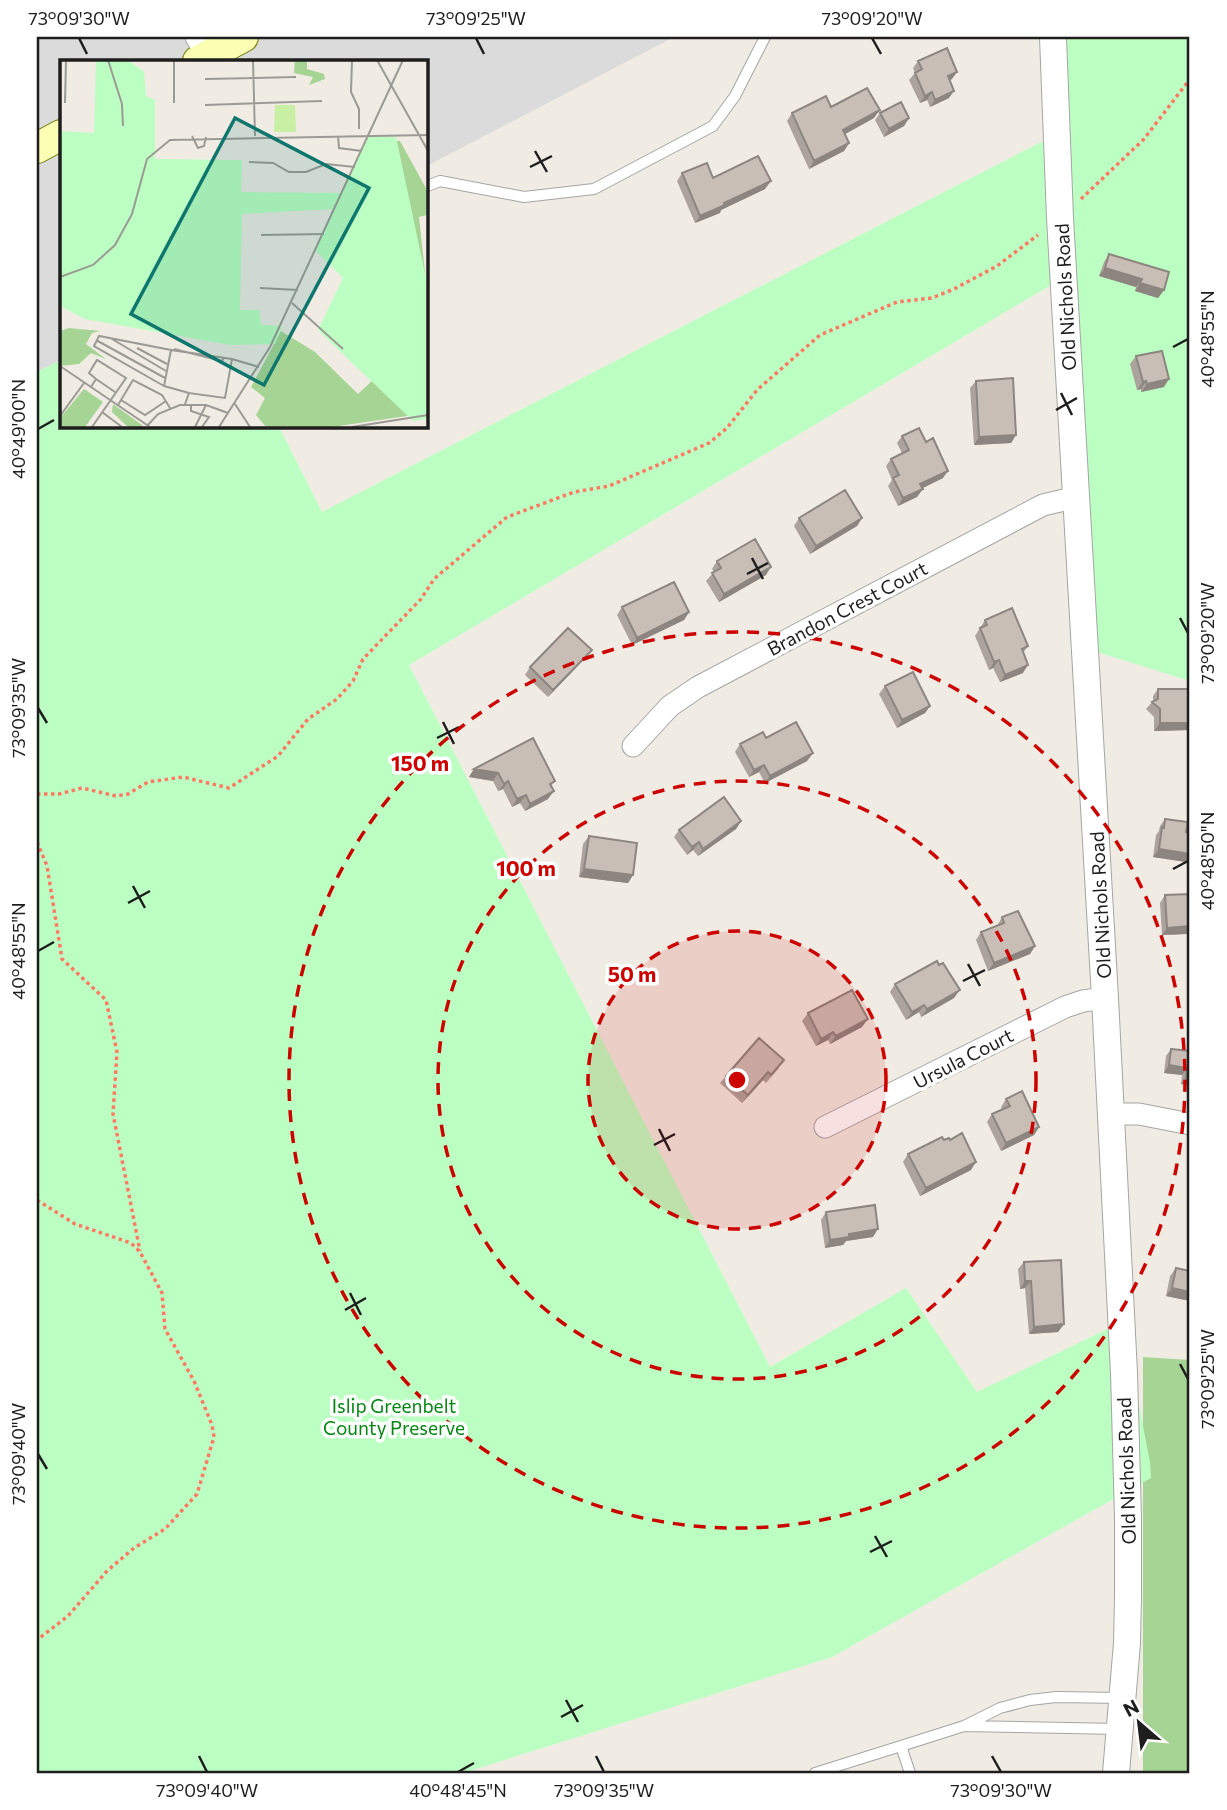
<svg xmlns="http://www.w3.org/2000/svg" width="1227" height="1810" viewBox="0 0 1227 1810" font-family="Commissioner,sans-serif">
<rect width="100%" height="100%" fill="#f0ece3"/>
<path fill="#dcdbdb" d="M37,37H674L425,167V61H61V360L37,372Z"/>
<path fill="#a6d494" d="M1143,1357L1190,1360V1773H1143Z"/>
<path fill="#bcffc2" d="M1044,37H1190V681L1075,645L1056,282L409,665L770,1367L906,1288L977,1392L1130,1318L1133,1375L1150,1462L1151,1478L832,1657L463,1773H37V372L61,360V425H278L322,512L1049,138Z"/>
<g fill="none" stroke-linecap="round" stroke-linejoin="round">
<g stroke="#a5a5a5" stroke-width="12">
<path id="service" d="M425,187L440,181L524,197L594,189L713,126L735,96L765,37
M964,1726L1119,1729
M815,1773L901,1746
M910,1773L901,1746L964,1726L1000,1708L1030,1700L1056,1697L1123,1698"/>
</g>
<g stroke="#a5a5a5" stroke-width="23">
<path id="minor" d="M196,37L207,56
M633,746L670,706L698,687L1043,505L1077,497
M1111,1114H1139L1190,1124
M825,1127L1065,1007L1083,1001L1105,998"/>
</g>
<g stroke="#a5a5a5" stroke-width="28">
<path id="tertiary" d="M1053,37L1060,218L1105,998L1124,1373L1128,1518V1597L1127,1643L1116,1773"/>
</g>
<g stroke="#6c7b00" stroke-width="32">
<path id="secondary" d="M198,61L243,37
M37,148L61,135"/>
</g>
<path stroke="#f76" stroke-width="3.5" stroke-dasharray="3.5 3.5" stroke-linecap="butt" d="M1081,199L1144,139L1190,79
M37,794H59L82,788L116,796L128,794L148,782L183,777L229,788L278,756L308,719L337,699L353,681L363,659L421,599L434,579L507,517L574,492L609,486L709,443L727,428L757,390L820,335L897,302L932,298L954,289L997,266L1038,235
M37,842L47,866L62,959L106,1000L117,1052L113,1114L140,1251
M37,1200L75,1224L131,1243L140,1252L162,1293L165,1329L194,1381L212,1425L214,1437L197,1494L165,1529L134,1548L107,1571L68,1616L37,1640"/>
<use href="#service" stroke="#fff" stroke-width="10"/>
<use href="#minor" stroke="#fff" stroke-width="21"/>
<use href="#tertiary" stroke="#fff" stroke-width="26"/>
<use href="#secondary" stroke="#faffb3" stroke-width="30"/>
</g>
<path fill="#ada39d" d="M918,61L952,79L949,80V98L930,107L927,100L920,103L909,80L915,73L913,68Z
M831,107L874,118L845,134L849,143L844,151L809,169L787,121L792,113Z
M880,113L909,118L904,126L884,137L875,120Z
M682,173L713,178L765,189L721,210L720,213L695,223L677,181Z
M1109,254L1164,290L1158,298L1135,291L1136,287L1099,276L1104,262Z
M1136,356L1164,387L1141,392V389L1137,390L1130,364Z
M976,381L1016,435L1011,443L974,445L970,388Z
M902,436L943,478L922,488L917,497L898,506L888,486L892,480L886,466L891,459L902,453L897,443Z
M799,518H862L857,526L810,554L794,526Z
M717,561L766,575L719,602L706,581L714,572L712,569Z
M622,607L689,612L684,620L632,645L617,615Z
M985,620L1028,646L1023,653V673L1000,682L993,668L989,670L975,636Z
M592,650L586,657L548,697L525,675L530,667Z
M885,686L930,706L925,713L897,728L879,694Z
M1158,689H1190V730L1154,731V717L1146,709L1153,701V696Z
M766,738L813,753L807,761L765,783L759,772L749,777L735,752L740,744Z
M474,769L555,781L551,786L548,799L525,811L520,803L512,807L503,789L498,791L493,781L469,777Z
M1165,819L1186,832V862L1153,857L1156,835L1159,831L1160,826Z
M741,821L736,829L698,856L693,850L687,855L674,837L679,830Z
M589,836L633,875L628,883L579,877L583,844Z
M1165,895L1187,934L1162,935L1160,903Z
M1002,917L1035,946L1030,954L988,971L976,940L981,932L997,926Z
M939,965L954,998L921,1017L919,1012L906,1020L890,992L895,984Z
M808,1013L862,1027L830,1044L828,1040L816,1046L802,1021Z
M1171,1049L1190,1051V1086L1181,1084L1182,1075L1164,1073L1166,1056Z
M779,1068L766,1083L763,1080L742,1103L720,1083L726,1076Z
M1006,1099L1039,1127L1034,1135L1001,1151L987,1122L992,1114L1002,1109L1001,1107Z
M944,1140L971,1170L920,1196L903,1162L908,1154Z
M826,1212L873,1237L846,1241L843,1245L825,1248L821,1220Z
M1024,1262L1064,1324L1058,1332L1029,1334L1025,1288L1020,1289L1018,1269Z
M1176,1268L1190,1271V1301L1166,1296L1170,1276Z"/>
<path fill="#8d857f" d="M957,72L952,79L942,84L948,76Z
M954,91L949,98L930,107L935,100Z
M932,92L927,100L920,103L925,96Z
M880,110L874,118L838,138L843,130Z
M909,118L904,126L884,137L889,129Z
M849,143L844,151L809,169L814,161Z
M771,181L765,189L721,210L720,213L695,223L700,216Z
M1105,268L1142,279L1136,287L1099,276Z
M1140,283L1164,290L1158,298L1135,291Z
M1169,379L1164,387L1141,392L1147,384Z
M1146,381L1141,389L1137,390L1143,382Z
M1016,435L1011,443L974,445L979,437Z
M948,471L943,478L915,492L920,484Z
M923,489L917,497L898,506L903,498Z
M862,518L857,526L810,554L816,546Z
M771,567L766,575L719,602L724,594Z
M689,612L684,620L632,645L637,638Z
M592,650L586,657L548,697L553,690Z
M999,660L993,668L989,670L994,662Z
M1028,665L1023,673L1000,682L1005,675Z
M930,706L925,713L897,728L902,720Z
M1160,723H1190V730L1154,731Z
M813,753L807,761L765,783L770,776Z
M764,765L759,772L749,777L754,770Z
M474,769L498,773L493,781L469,777Z
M508,781L503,789L498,791L504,784Z
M554,791L548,799L525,811L530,804Z
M526,795L520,803L512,807L517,799Z
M741,821L736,829L698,856L703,849Z
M699,842L693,850L687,855L692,847Z
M1159,849L1190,854V855L1186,862L1153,857Z
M584,869L633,875L628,883L579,877Z
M1190,926V929L1187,934L1162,935L1167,928Z
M1035,946L1030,954L988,971L994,963Z
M960,990L954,998L921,1017L927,1009Z
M924,1005L919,1012L906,1020L912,1012Z
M868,1019L862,1027L830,1044L836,1036Z
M833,1032L828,1040L816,1046L821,1039Z
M1169,1065L1187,1068L1182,1075L1164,1073Z
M768,1072L763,1080L742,1103L748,1095Z
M1186,1077H1190V1086L1181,1084Z
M1039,1127L1034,1135L1001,1151L1006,1143Z
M976,1162L971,1170L920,1196L926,1188Z
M878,1229L873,1237L846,1241L843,1245L825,1248L830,1240L849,1234Z
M1025,1281H1031L1025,1288L1020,1289Z
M1172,1288L1190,1292V1301L1166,1296Z
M1064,1324L1058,1332L1029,1334L1034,1327Z"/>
<path fill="#c9beb6" stroke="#8d857f" stroke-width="2" d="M947,48L957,72L948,76L954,91L935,100L932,92L925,96L915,73L922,69L918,61Z
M867,88L880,110L843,130L849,143L814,161L792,113L826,96L831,107Z
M901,102L909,118L889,129L880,113Z
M758,156L771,181L724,203L725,205L700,216L682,173L707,163L713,178Z
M1109,254L1169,272L1164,290L1140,283L1142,279L1105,268Z
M1162,351L1169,379L1147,384L1146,381L1143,382L1136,356Z
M1013,378L1016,435L979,437L976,381Z
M919,428L926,442L933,438L948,471L920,484L923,489L903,498L893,478L899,475L891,459L909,450L902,436Z
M845,490L862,518L816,546L799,518Z
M755,539L771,567L724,594L712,573L721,568L717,561Z
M674,582L689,612L637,638L622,607Z
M1012,608L1028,646L1022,649L1028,665L1005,675L999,660L994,662L980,628L987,625L985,620Z
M568,628L592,650L553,690L530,667Z
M913,672L930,706L902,720L885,686Z
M1158,689H1190V723H1160V709L1152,702L1158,699Z
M796,722L813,753L770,776L764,765L754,770L740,744L763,732L766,738Z
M533,738L555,781L550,784L554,791L530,804L526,795L517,799L508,781L504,784L498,773L474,769Z
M724,797L741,821L703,849L699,842L692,847L679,830Z
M1165,819L1188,822L1186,832L1190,833V854L1159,849L1162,827L1164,828Z
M589,836L637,843L633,875L584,869Z
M1190,894V926L1167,928L1165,895Z
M1018,911L1035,946L994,963L981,932L1004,923L1002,917Z
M937,961L939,965L943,963L960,990L927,1009L924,1005L912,1012L895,984Z
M852,990L868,1019L836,1036L833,1032L821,1039L808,1013Z
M759,1038L784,1060L771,1075L768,1072L748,1095L726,1076Z
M1171,1049L1190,1051V1077H1186L1187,1068L1169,1065Z
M1022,1091L1039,1127L1006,1143L992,1114L1010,1106L1006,1099Z
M962,1133L976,1162L926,1188L908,1154L942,1137L944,1140L949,1138L950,1140Z
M875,1205L878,1229L849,1234V1237L830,1240L826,1212Z
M1061,1260L1064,1324L1034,1327L1031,1281H1025L1024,1262Z
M1176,1268L1190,1271V1292L1172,1288Z"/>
<path fill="none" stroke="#1e1e1e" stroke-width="2.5" d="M79,38L87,54M476,38L484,54M872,38L881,54M535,151L547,172M530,167L552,156M1173,347L1188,339M1061,393L1072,415M1056,410L1077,398M38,429L54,420M752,558L763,579M747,574L768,563M1180,618L1188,633M38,708L47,723M443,722L454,744M437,738L459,727M1173,869L1188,861M133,886L145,908M128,903L150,891M38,951L54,942M968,964L980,986M963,981L985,970M659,1129L670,1151M654,1145L675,1134M350,1293L361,1315M345,1310L366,1298M1180,1364L1188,1379M38,1454L47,1469M875,1536L887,1557M870,1552L892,1541M566,1700L578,1722M561,1717L583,1705M199,1756L207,1772M596,1756L604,1772M992,1756L1001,1772M458,1772L474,1763"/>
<circle cx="737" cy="1080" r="149" fill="#cd0300" fill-opacity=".12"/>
<g fill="none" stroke="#cd0300" stroke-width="3.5" stroke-dasharray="12 9">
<circle cx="737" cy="1080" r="149"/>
<circle cx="737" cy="1080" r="299"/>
<circle cx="737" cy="1080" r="448"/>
</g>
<g text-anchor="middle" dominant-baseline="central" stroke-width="7" stroke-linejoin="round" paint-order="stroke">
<g font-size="19" fill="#1e1e1e" stroke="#fff">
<text transform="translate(1065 297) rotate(-93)">Old Nichols Road</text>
<text transform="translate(847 608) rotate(-28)">Brandon Crest Court</text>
<text transform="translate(1100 905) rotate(-93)">Old Nichols Road</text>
<text transform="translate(963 1058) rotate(-27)">Ursula Court</text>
<text transform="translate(1126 1471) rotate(-92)">Old Nichols Road</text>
</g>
<g font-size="19" fill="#01880e" stroke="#fff">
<text x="394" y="1405">Islip Greenbelt<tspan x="394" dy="22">County Preserve</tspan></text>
</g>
</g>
<g transform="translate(60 60)">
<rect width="368" height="368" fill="#f0ece3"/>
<path d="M215,45H235L236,72H214Z" fill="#c8efa4"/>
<path d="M235,0H247V9L264,14L265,19L249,25L253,17L234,13ZM312,80L340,81L367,130V155L359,157L367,231V353L272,367H206L196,355L205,338L191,327L221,271L255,292L298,334L314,319L287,254ZM9,268L40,271L32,273L26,284L46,299L31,293L19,304L0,306V271ZM24,329L43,342L25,367H0V358ZM53,344L82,365V367H68L52,352Z" fill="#a6d494"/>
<path d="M36,0H68L84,12L86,36L95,40V99L182,100L181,132L281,133L308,76L336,77L367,223V359L353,361L258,270L283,218L255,190L273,149L182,154L180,250H199L201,265L222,266L215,284L170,285L25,259L0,246V71L34,73Z" fill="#bcffc2"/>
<path fill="none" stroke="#9c9a94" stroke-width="2" d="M48,0L62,44L63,66M193,0L195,76M292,0L291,32L299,49V69M317,0L368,91M145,19L236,17M5,43L6,0M114,43V0M145,45L262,41M132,76L138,88L144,86L146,77M278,76L279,88L302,91M189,102L213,103L229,112H246L266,104L295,107M201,175L264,174M0,217L33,205L55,185L72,154L87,99L110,80L368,75M200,228L238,230M232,243L283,289M52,279L106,311M36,280L105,318M77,288L107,304M114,289L162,301L164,298M0,306L90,367M36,319L55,332M104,326L34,286L39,276L111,290M31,327L36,319L29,313L37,300L66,318L32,367M129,333L104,326L111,290L172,299M61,340L85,355L106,341M125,344L129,333L165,338L172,299L199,307M131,344V351L149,357L142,367M175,344L190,367M58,345L73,320L102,335L110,348M42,352L62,367M0,356L24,323M87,366L98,354L120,345H146L168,353M135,367L146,345M159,367L210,287L343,0M292,367L368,355"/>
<path fill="#0f766e" fill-opacity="0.15" stroke="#0f766e" stroke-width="3.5" d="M175,58L309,128L204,325L71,254Z"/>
<rect width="368" height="368" fill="none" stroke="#1e1e1e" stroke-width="3.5"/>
</g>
<circle cx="737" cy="1080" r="10" fill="#cd0300" stroke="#fff" stroke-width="3.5"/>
<g font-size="21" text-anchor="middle" font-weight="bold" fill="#cd0300" stroke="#fff" stroke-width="7" stroke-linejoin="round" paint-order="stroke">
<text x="420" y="771">150 m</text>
<text x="526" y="876">100 m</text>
<text x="632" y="982">50 m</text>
</g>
<rect width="1227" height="1810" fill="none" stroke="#ffffff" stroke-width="77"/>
<g transform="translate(1139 1723) rotate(332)" stroke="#ffffff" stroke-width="5" paint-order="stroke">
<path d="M0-5L12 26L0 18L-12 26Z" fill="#1e1e1e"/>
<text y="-10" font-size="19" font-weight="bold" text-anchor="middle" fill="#1e1e1e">N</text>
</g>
<rect x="38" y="38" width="1150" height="1734" fill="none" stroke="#1e1e1e" stroke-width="2.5"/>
<g font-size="18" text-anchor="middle" fill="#1e1e1e">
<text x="79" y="25">73°09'30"W</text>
<text x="476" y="25">73°09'25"W</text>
<text x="872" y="25">73°09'20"W</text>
<text transform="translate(1208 339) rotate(-90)" y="6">40°48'55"N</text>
<text transform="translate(19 429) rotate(-90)" y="6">40°49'00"N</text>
<text transform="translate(1208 633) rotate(-90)" y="6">73°09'20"W</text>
<text transform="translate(19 708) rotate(-90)" y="6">73°09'35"W</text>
<text transform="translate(1208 861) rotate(-90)" y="6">40°48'50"N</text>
<text transform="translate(19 951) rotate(-90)" y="6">40°48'55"N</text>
<text transform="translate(1208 1379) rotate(-90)" y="6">73°09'25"W</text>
<text transform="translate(19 1454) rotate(-90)" y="6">73°09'40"W</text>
<text x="207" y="1797">73°09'40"W</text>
<text x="458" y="1797">40°48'45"N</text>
<text x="604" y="1797">73°09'35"W</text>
<text x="1001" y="1797">73°09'30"W</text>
</g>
</svg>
